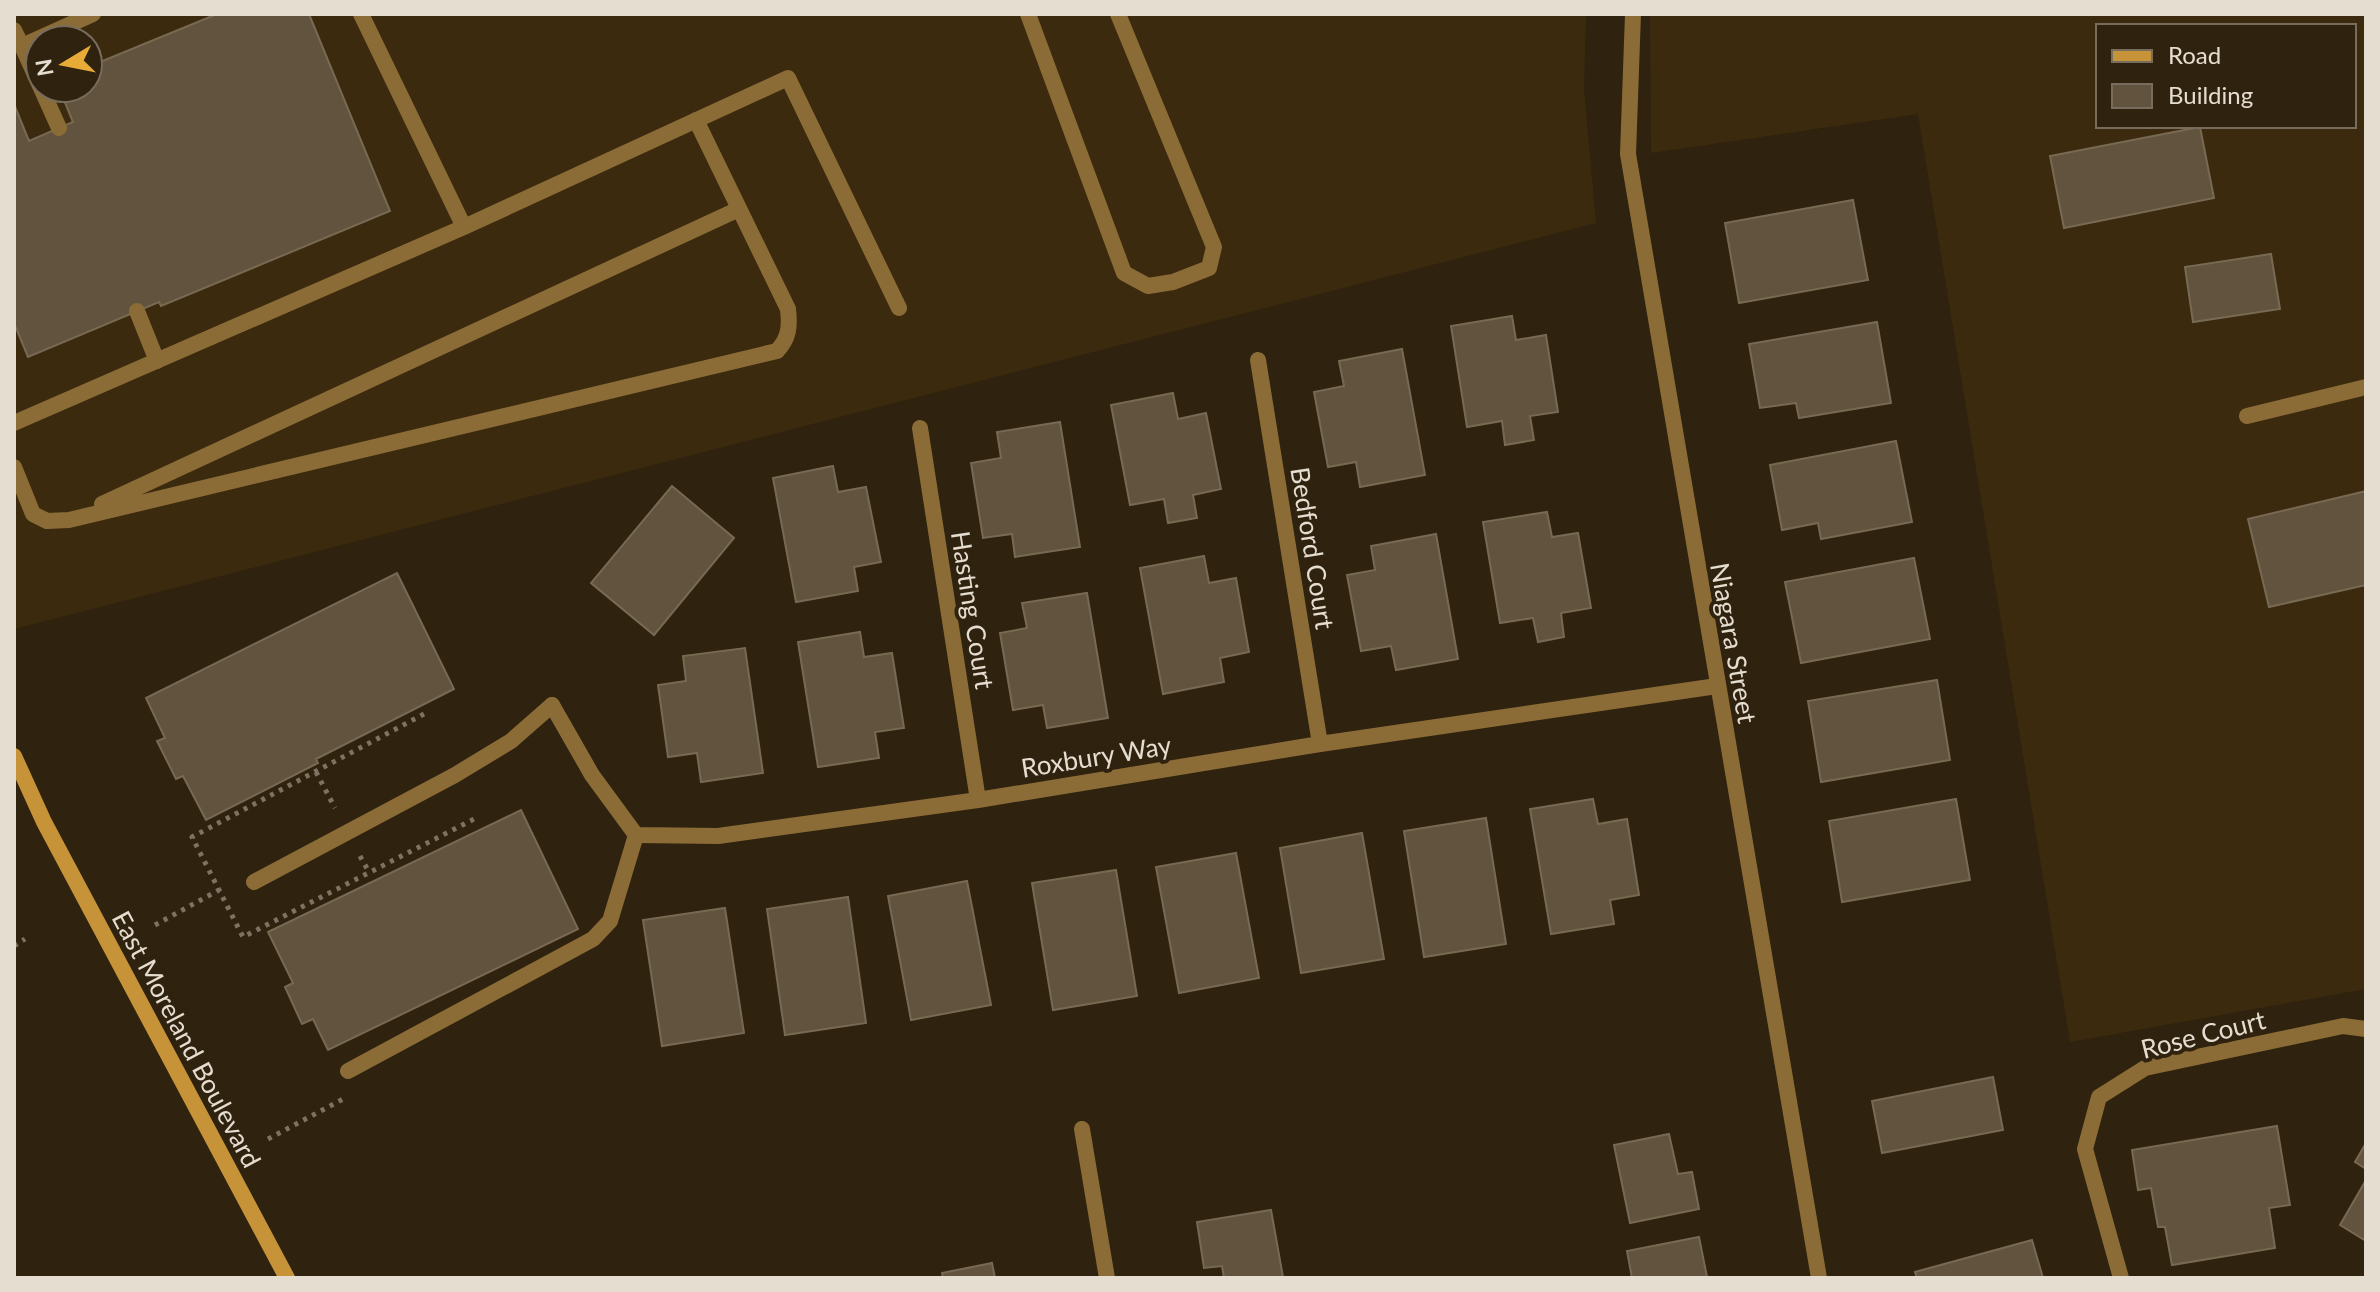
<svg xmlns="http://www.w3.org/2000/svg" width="2380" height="1292" viewBox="0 0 2380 1292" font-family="Lato,sans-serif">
<rect width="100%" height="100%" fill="#2f220e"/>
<path fill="#3b2a0e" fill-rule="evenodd" d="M14,14H1586L1584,89L1596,223L14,629ZM40,40H88V88H40Z
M1650,14H2366V989L2070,1042L1918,114L1651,153ZM2098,26H2354V126H2098Z"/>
<path fill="#61533d" stroke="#786953" stroke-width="2" d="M217,14H309L390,211L161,306L159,302L28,357L14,323V104L29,141L73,122L59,88H88V67Z
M2200,127L2214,198L2064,228L2050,156Z
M1853,200L1868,280L1739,303L1725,223Z
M2271,254L2280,309L2193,322L2185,267Z
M1512,316L1516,340L1546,335L1558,412L1530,416L1534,440L1505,445L1502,421L1467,427L1451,326Z
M1877,322L1891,403L1799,418L1796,403L1760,408L1749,344Z
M1402,349L1425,475L1360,487L1356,462L1328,467L1314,392L1344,386L1339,361Z
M1173,393L1178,419L1206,413L1221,489L1193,495L1197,518L1168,523L1164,499L1130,505L1111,405Z
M1060,422L1080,547L1015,557L1012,534L983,538L971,463L1001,458L997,432Z
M1896,441L1912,522L1821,539L1818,523L1782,530L1770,465Z
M833,466L838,492L866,487L881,562L854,567L858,591L796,602L773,478Z
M672,486L734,538L654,635L591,583Z
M2366,491V585L2269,607L2248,519Z
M1547,512L1552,537L1578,533L1591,608L1561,613L1564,637L1538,642L1533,618L1500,623L1483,522Z
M1436,534L1458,659L1396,670L1391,646L1361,651L1347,575L1375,570L1371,546Z
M1204,556L1209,583L1236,578L1249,652L1220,658L1224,682L1163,694L1140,568Z
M1914,558L1930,639L1801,663L1785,582Z
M397,573L454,689L316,759L318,763L206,820L183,776L176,779L157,741L165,738L146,698Z
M1087,593L1108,718L1047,728L1043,705L1013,710L1000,633L1027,628L1022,603Z
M860,632L864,657L892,653L904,728L875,732L879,758L818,767L798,642Z
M745,648L763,773L701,782L697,753L668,757L658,685L686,681L683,656Z
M1937,680L1950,760L1821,782L1808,701Z
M1593,799L1598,824L1627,819L1639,895L1610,900L1614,924L1551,934L1530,809Z
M1956,799L1970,880L1842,902L1829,821Z
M521,810L578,929L328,1050L313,1019L302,1024L285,987L293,983L268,932Z
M1486,818L1506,944L1424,957L1404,831Z
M1362,833L1384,959L1301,973L1280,848Z
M1236,853L1259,978L1179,993L1156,867Z
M1116,870L1137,996L1053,1010L1032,883Z
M967,881L991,1005L911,1020L888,896Z
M848,897L866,1023L785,1035L767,909Z
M725,908L744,1033L662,1046L643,920Z
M1993,1077L2003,1130L1882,1153L1872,1101Z
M2277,1126L2290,1205L2269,1208L2275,1248L2172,1265L2165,1227H2158L2151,1188L2138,1190L2132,1150Z
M1669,1134L1678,1174L1692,1172L1699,1209L1630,1223L1614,1145Z
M2366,1143V1169L2355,1162Z
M2366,1180V1241L2340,1225Z
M1271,1210L1283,1277L1224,1278L1222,1266L1204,1268L1197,1222Z
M1699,1237L1707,1277L1632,1278L1627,1251Z
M2032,1240L2043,1278H1917L1915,1272Z
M992,1263L995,1278H943L942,1273Z"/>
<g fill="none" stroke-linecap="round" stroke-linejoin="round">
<path stroke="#7e7362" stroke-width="5" stroke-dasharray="4 6" stroke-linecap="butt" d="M424,714L192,837L243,937L478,817
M316,772L335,808
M360,856L369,872
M155,925L219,890
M14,946L25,939
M268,1139L345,1098"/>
<path stroke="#8b6c37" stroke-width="16" d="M361,14L464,227
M1028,14L1124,273L1148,286L1173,282L1209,268L1214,247L1118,14
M14,30L22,46L93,14
M22,46L40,86
M41,88L59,128
M137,311L157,361
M2247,416L2366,387
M14,423L464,227L788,78L899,308
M14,467L33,514L47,521L69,520L777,351C789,338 790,327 788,309L696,120
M102,504L739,209
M254,882L455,775L511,741L552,705
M348,1071L593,939L610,921L636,835"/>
<path stroke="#8b6c37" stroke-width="16" d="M1633,14L1628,154L1819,1278
M1258,360L1320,744
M920,428L978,800
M552,705L592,775L636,835L718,836L978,800L1320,744L1717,686
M1082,1129L1107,1278
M2121,1278L2085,1149L2099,1097L2145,1068L2343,1026L2366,1029"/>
<path stroke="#c69339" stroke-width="16" d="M14,756L44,822L287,1278"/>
</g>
<g text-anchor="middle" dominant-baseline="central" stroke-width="8" stroke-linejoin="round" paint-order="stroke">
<g font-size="26" fill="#e6ddd1" stroke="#2f220e">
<text transform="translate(1313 548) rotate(81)">Bedford Court</text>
<text transform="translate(973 610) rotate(81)">Hasting Court</text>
<text transform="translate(1734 643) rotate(80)">Niagara Street</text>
<text transform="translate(1096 756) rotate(-9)">Roxbury Way</text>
<text transform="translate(2203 1034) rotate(-14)">Rose Court</text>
<text transform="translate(187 1039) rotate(62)">East Moreland Boulevard</text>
</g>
</g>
<rect width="2380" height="1292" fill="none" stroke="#e6ddd1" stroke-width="32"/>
<rect x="2096" y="24" width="260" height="104" fill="#2f220e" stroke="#786d5c" stroke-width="2"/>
<rect x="2112" y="50" width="40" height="12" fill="#c69339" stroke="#786d5c" stroke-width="2"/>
<text x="2168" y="64" font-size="24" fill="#e6ddd1">Road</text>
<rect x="2112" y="84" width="40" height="24" fill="#61533d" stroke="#786d5c" stroke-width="2"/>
<text x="2168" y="104" font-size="24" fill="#e6ddd1">Building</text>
<g transform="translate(64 64) rotate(260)"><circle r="38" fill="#2f220e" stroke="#786d5c" stroke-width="2"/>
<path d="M0-6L14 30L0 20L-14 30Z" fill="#e9ab38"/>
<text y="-12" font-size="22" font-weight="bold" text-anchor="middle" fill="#e6ddd1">N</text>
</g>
</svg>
